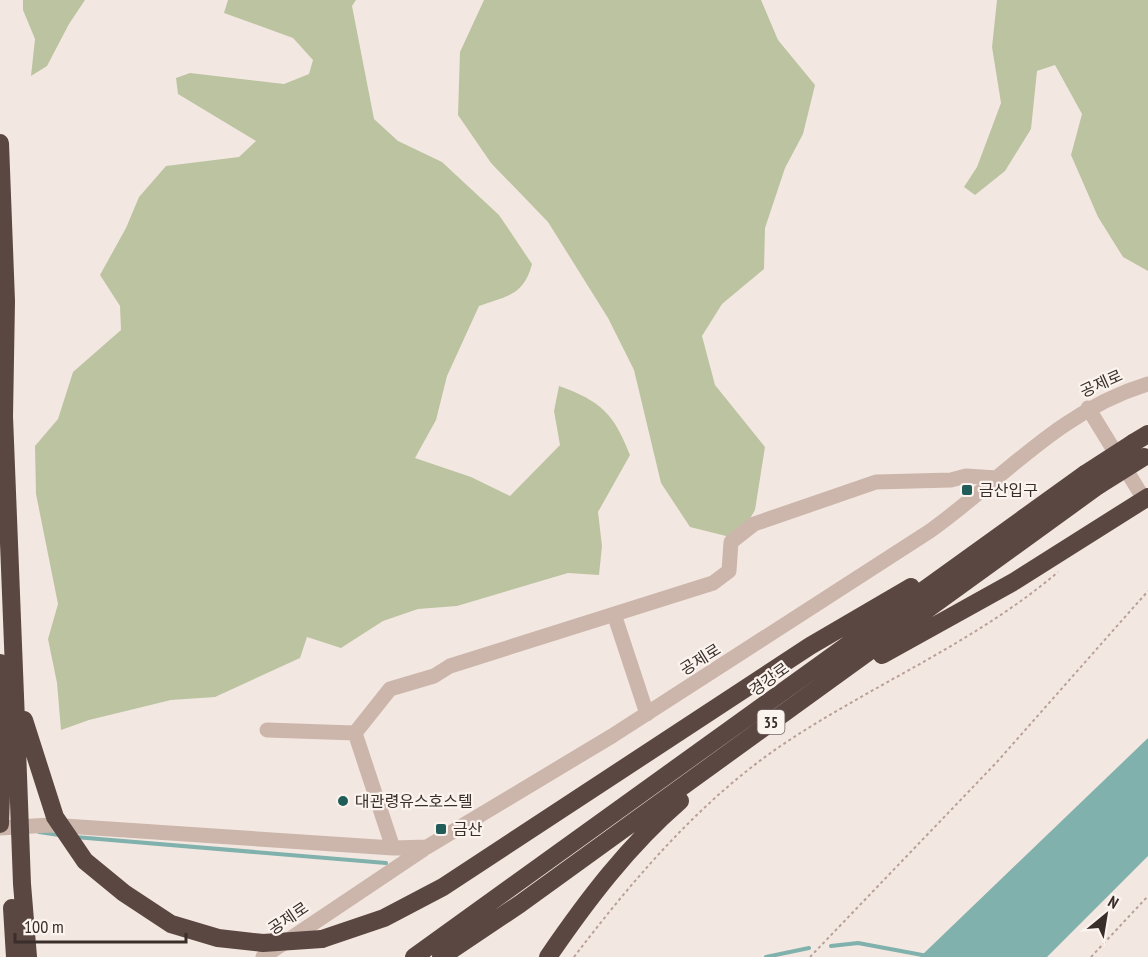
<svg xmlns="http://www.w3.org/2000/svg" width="1148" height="957" viewBox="0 0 1148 957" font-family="'PT Sans Narrow','Noto Sans KR',sans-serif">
<rect width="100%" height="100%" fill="#f3e8e1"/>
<path fill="#bcc3a1" d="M23,0H85L69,24L47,66L31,76L35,39L23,10Z
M228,0H356L352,6L374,119L398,141L442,162L499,215L532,264C524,296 506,296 479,306L447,376L436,420L415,458L471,477L510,496L560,445L554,411L559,386C601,401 614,414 630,455L598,512L602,546L599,575L568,573L457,606L418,609L383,621L341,648L307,637L300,658L215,697L171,700L89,720L61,730L57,683L48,639L58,604L36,494L35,446L58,419L73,372L121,330L120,306L100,275L126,228L139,197L166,166L239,157L256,141L178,94L176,78L190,73L284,84L309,74L313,60L293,38L224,13Z
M484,0H761L778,40L815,85L803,134L785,168L765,228L764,269L722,304L702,336L715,385L765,447L755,510L738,539L690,527L661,483L634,370L608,318L548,222L491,163L458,115L460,52Z
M997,0H1148V271L1123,257L1098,217L1071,155L1082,114L1055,65L1037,71L1031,129L1005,171L975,195L964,187L977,167L1001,103L992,47Z"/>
<path fill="#80b1ac" d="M1148,738V856L1047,957H920Z"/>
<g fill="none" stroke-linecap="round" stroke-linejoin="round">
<path stroke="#80b1ac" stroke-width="4" d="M39,832L59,835
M75,837L386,863
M831,946L858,943L933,957
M766,957L809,948"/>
<path stroke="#b8a097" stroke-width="2" stroke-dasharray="3 3" stroke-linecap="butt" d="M574,957C635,877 703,797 788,741C876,683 977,641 1058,572
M810,957L996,763L1148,591
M1091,957L1148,896"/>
<path stroke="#ccb6ac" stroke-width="15" d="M1088,408L1144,499
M614,614L647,714
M267,730L355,733
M0,828L50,825L393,848L427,847
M393,848L355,733L390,689L434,676L450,666L713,583L729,571L731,542L754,524L876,482L951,480L966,476L997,478
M263,957L427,847L612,736L930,531C1004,478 1059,411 1148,384"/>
<path stroke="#5b4742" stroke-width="18" d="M0,143L6,301L4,416L16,721
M1133,443L1148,434
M882,655L1015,581L1148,497
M0,663L3,738
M0,824L2,766
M322,939L384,918L443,887L810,646L911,587
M414,957L1085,474
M441,957L520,904L1099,485
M548,957C587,900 628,846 680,801"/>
<path stroke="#5b4742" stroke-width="18" d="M1085,474L1133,443
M1099,485L1144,457
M24,720L55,817L85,861L124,893L171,924L218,938L263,943L322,939
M16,721L22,884L28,957
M3,723L6,781
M12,908L15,957"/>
</g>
<g fill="#205c58" stroke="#fbf3ee" stroke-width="2">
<rect x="961" y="484" width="12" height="12" rx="3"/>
<circle cx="343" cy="801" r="6"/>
<rect x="435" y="823" width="12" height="12" rx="3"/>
</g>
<g text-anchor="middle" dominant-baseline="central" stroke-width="4.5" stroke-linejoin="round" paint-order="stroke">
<rect fill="#fbf3ee" stroke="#746966" stroke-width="1.5" x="757.5" y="710" width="27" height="24" rx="4.5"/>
<g font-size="15" font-weight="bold" fill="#3a2e2b">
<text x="771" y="722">35</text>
</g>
<g font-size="16" fill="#3a2e2b" stroke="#fbf3ee">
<text transform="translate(1101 383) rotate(-24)">공제로</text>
<text transform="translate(700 659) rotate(-32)">공제로</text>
<text transform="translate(769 679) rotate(-36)">경강로</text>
<text transform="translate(288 918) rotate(-34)">공제로</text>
</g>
<g font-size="16" fill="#3a2e2b" stroke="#fbf3ee" text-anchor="start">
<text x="979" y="490">금산입구</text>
<text x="355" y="801">대관령유스호스텔</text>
<text x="453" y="829">금산</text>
</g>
</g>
<g transform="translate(1106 915) rotate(30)" stroke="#fbf3ee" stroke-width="4.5" paint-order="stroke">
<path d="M0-4.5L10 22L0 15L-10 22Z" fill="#3a2e2b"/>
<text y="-9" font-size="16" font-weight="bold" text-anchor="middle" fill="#3a2e2b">N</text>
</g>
<path d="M15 933v9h171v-9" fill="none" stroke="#3a2e2b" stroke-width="3"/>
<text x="24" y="933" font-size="18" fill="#3a2e2b" stroke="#fbf3ee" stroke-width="4.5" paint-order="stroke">100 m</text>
</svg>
